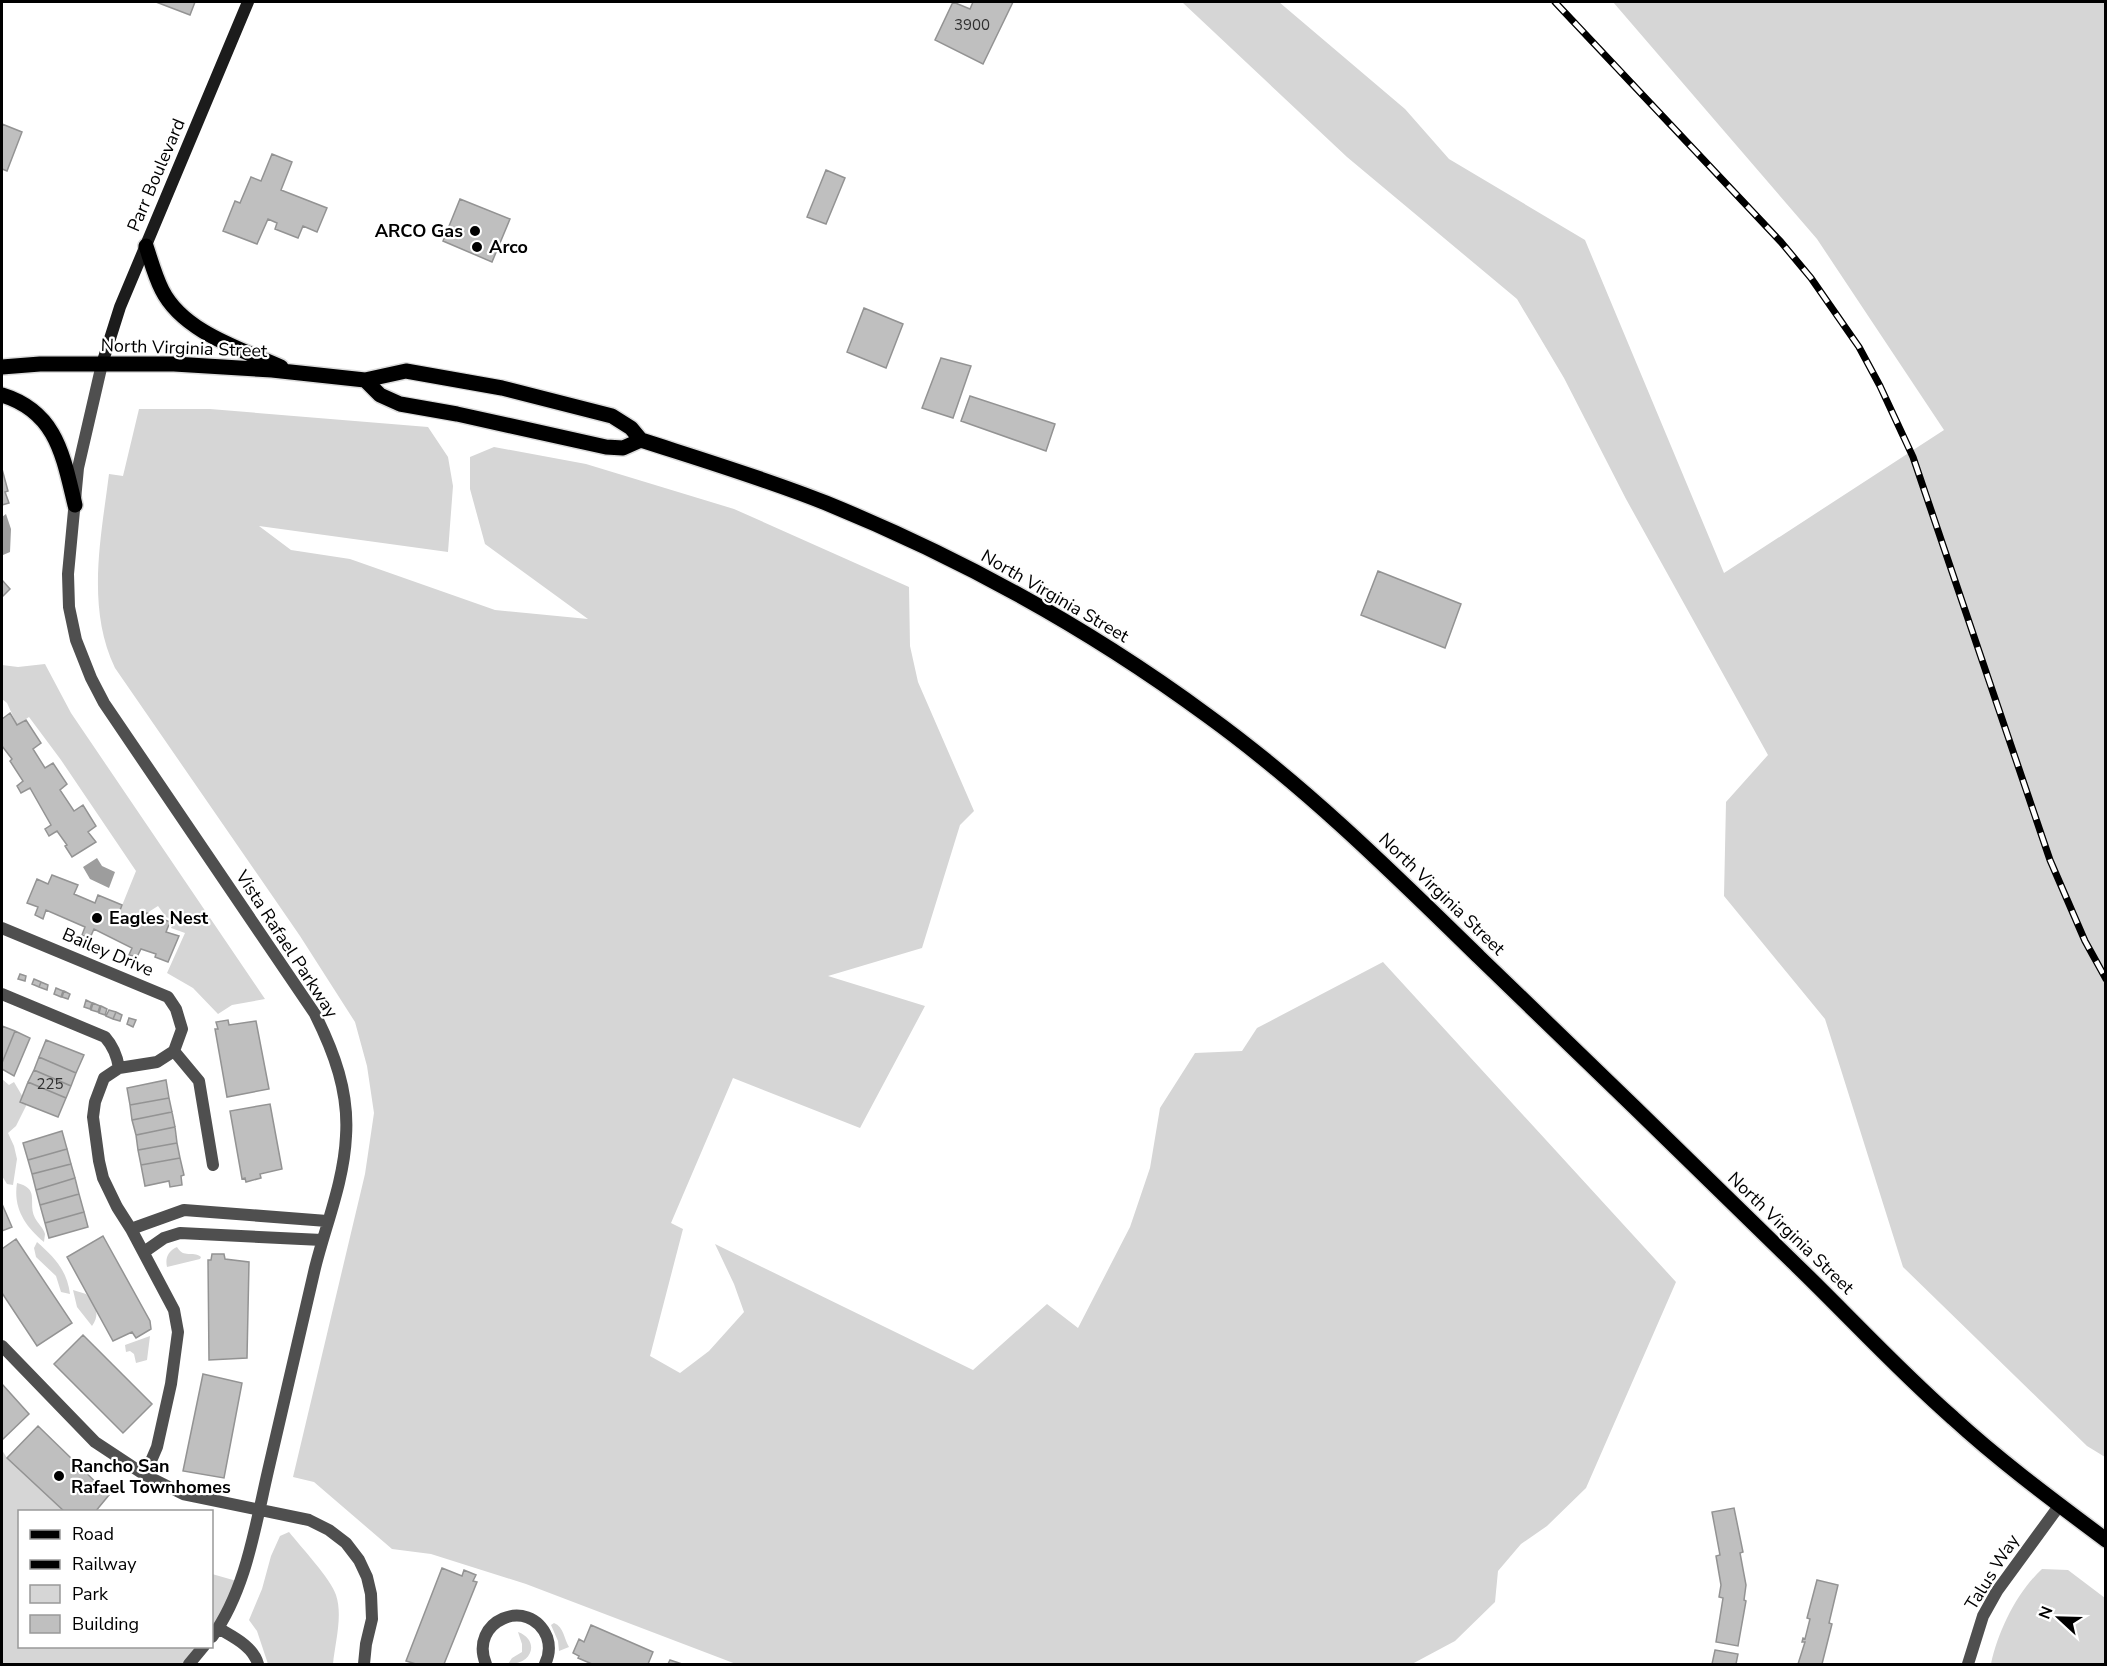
<svg xmlns="http://www.w3.org/2000/svg" width="2107" height="1666" viewBox="0 0 2107 1666" font-family="'Nunito Sans',sans-serif">
<rect width="100%" height="100%" fill="#fff"/>
<path fill="#d6d6d6" d="M1182,2H1279L1405,109L1449,159L1585,240L1724,573L1944,430L1817,239L1613,2H2105V1457L2087,1446L1903,1267L1825,1019L1724,896L1726,802L1768,755L1626,499L1564,378L1517,299L1347,157Z
M139,409H210L428,427L448,457L453,486L448,552L259,526L291,550L350,559L495,610L588,619L485,544L470,489V457L494,447L586,464L734,509L909,587L910,646L918,682L974,811L960,825L922,948L828,976L925,1006L860,1128L733,1078L671,1223L683,1229L650,1356L680,1373L709,1351L744,1312L734,1284L715,1244L973,1370L1047,1304L1078,1328L1130,1227L1150,1168L1160,1108L1195,1053L1242,1051L1257,1028L1383,962L1676,1282L1586,1488L1547,1526L1521,1544L1498,1571L1495,1602L1455,1641L1412,1664H736L526,1584L431,1554L392,1549L314,1482L293,1477L365,1174L374,1113L367,1066L355,1022L300,936L115,668C86,607 101,538 109,474L123,476Z
M45,664L71,713L265,999L232,1005L218,1014L193,988L167,973L185,933L171,928L175,920L166,917L158,906L147,913L142,923L119,913L136,871L61,760L29,717L17,725L7,703L2,699V665L18,667Z
M2,1079L9,1085L14,1082L27,1104L16,1126L8,1133L14,1146L17,1159L13,1185L7,1184L2,1176Z
M17,1183C41,1189 27,1203 35,1218C38,1224 43,1227 45,1234L44,1242C25,1226 13,1208 17,1183Z
M37,1242C54,1257 67,1270 70,1294L61,1292L56,1276L36,1257L34,1248Z
M177,1247C184,1259 192,1250 201,1257L200,1259L167,1267C165,1258 168,1251 177,1247Z
M73,1290L86,1294C95,1305 101,1313 92,1326L77,1307Z
M150,1336L147,1360L136,1363L134,1354L130,1351L126,1352L125,1345Z
M2,1450L7,1458L65,1511L20,1512V1646L204,1647L189,1664H2Z
M289,1532C301,1547 331,1579 336,1595C343,1616 335,1643 333,1664H268L257,1631L249,1620L262,1589L271,1556L280,1536Z
M2042,1569L2068,1570L2105,1598V1664H1991C1998,1631 2017,1592 2042,1569Z
M212,1574L240,1582L212,1637Z
M554,1623C564,1627 564,1639 569,1647L559,1651L558,1641L551,1625Z
M518,1632C540,1640 533,1665 508,1664L512,1658L522,1652V1644Z"/>
<path fill="#9d9d9d" d="M6,514L11,529L10,552L3,555L2,553V517Z
M97,858L102,866L115,872L109,888L90,879L83,867Z"/>
<path fill="#bfbfbf" stroke="#939393" stroke-width="1.5" d="M156,2H195L190,15Z
M953,2L970,9L973,2H1013L983,64L935,40Z
M2,124L22,132L7,171L2,169Z
M272,154L292,162L281,190L327,208L317,232L303,226L298,238L275,229L277,223L268,219L257,244L223,231L235,201L240,203L251,177L261,181Z
M826,170L845,178L826,224L807,217Z
M460,199L510,219L492,262L443,241Z
M864,308L903,324L886,368L847,352Z
M941,358L971,366L953,418L922,408Z
M970,396L1055,424L1046,451L961,421Z
M2,469L8,491L5,492L9,503L2,505Z
M1378,571L1461,604L1445,648L1361,615Z
M2,580L10,589L2,597Z
M10,713L17,725L26,720L41,743L33,749L45,768L53,763L67,784L60,790L74,811L83,805L96,826L88,832L96,842L72,857L65,846L67,845L57,831L49,836L45,829L51,825L30,788L21,793L17,786L23,781L10,761L12,759L2,746V719Z
M52,875L78,885L74,894L95,903L98,895L122,905L119,913L142,923L147,913L170,922L166,932L179,936L168,962L155,957L156,954L141,949L137,957L129,955L132,948L94,929L90,938L82,935L85,927L46,910L43,919L35,915L38,907L27,903L37,879L48,884Z
M20,974L26,976L25,981L18,979Z
M34,979L41,982L39,987L32,984Z
M41,982L48,985L47,990L39,987Z
M56,988L63,991L61,997L54,994Z
M64,991L70,994L68,999L62,997Z
M86,1000L92,1003L90,1009L84,1007Z
M93,1003L100,1006L98,1012L91,1010Z
M101,1006L107,1009L105,1015L99,1013Z
M109,1010L116,1012L113,1019L106,1016Z
M116,1012L122,1015L120,1021L113,1019Z
M129,1018L136,1020L133,1027L127,1024Z
M228,1020L229,1025L256,1021L269,1089L227,1097L215,1029H218L216,1022Z
M2,1026L15,1031L2,1063Z
M15,1031L30,1038L14,1076L2,1069V1063Z
M46,1040L84,1055L76,1073L39,1057Z
M39,1057L76,1073L71,1086L34,1070Z
M34,1070L71,1086L66,1098L28,1082Z
M166,1080L169,1098L130,1105L127,1088Z
M28,1082L66,1098L58,1117L20,1102Z
M169,1098L172,1112L132,1120L130,1105Z
M270,1104L282,1169L260,1174L261,1178L246,1182L245,1178L242,1179L230,1111Z
M172,1112L175,1127L136,1135L132,1120Z
M175,1127L177,1143L138,1150L136,1135Z
M62,1131L67,1149L28,1160L23,1143Z
M177,1143L180,1158L141,1165L138,1150Z
M67,1149L71,1164L32,1174L28,1160Z
M180,1158L184,1175L181,1176L182,1185L170,1187L169,1181L145,1186L141,1165Z
M71,1164L75,1178L36,1190L32,1174Z
M75,1178L79,1194L40,1205L36,1190Z
M79,1194L84,1212L45,1223L40,1205Z
M2,1204L12,1227L2,1231Z
M84,1212L88,1227L49,1238L45,1223Z
M103,1236L150,1321L151,1329L136,1338L132,1332L113,1341L67,1257Z
M16,1239L72,1323L37,1346L2,1293V1249Z
M212,1254H224L225,1259L249,1262L247,1358L209,1360L208,1260H211Z
M83,1335L152,1404L123,1433L54,1364Z
M203,1374L242,1383L224,1478L183,1471Z
M2,1384L29,1414L2,1440Z
M38,1426L109,1495L95,1512H65L7,1458Z
M1734,1508L1743,1552L1740,1553L1746,1585L1744,1600L1746,1601L1738,1646L1716,1642L1723,1598L1719,1597L1721,1585L1716,1556L1720,1555L1712,1512Z
M442,1568L462,1576L464,1570L476,1575L473,1581L477,1582L444,1664H416L406,1661Z
M1817,1580L1838,1585L1829,1623L1832,1624L1822,1664H1798L1805,1642H1802L1803,1638L1805,1639L1810,1619L1807,1618Z
M591,1625L653,1652L648,1664H592L578,1658L579,1656L573,1653L579,1639L584,1642Z
M1715,1650L1738,1654L1736,1664H1712Z
M670,1660L682,1664H668Z"/>
<g fill="none" stroke-linecap="round" stroke-linejoin="round">
<g stroke="#dbdbdb" stroke-width="18">
<path id="primary" d="M146,246C151,261 155,276 162,290C183,332 241,349 281,367
M2,367L40,364H174L272,370L365,380L406,371L502,388L612,416L631,428L641,440C703,460 766,479 826,503C961,558 1090,629 1208,716C1306,787 1392,872 1479,957C1584,1058 1689,1160 1793,1262C1847,1314 1897,1369 1953,1418C2001,1462 2054,1501 2106,1540
M365,380L380,395L400,404L457,414L606,447L623,448L641,440
M2,395C57,412 63,456 75,505"/>
</g>
<path stroke="#4f4f4f" stroke-width="12" d="M102,364L78,468L68,574L69,607L76,640L91,678L104,703L315,1014C334,1052 349,1092 346,1136C344,1181 326,1224 315,1268C299,1335 284,1403 268,1471C255,1527 246,1590 212,1637
M2,928L168,997L176,1009L182,1029L174,1051L157,1062L119,1068L104,1078L95,1102L93,1117L99,1161L103,1178L117,1207L131,1229L174,1310L178,1332L171,1384L157,1447L145,1475
M2,994L105,1037C113,1046 117,1055 119,1068
M174,1051L199,1081L213,1165
M131,1229L184,1210L327,1221
M144,1252L164,1238L180,1233L322,1240
M2,1346L95,1442L145,1475L183,1494L309,1520L329,1530L346,1543L359,1560L367,1577L371,1594L372,1619L366,1644L364,1664
M218,1628C233,1637 253,1646 258,1664
M189,1664L204,1646
M486,1664C468,1621 529,1595 547,1637C550,1646 549,1656 545,1664
M1968,1664L1983,1616L1997,1591L2059,1506"/>
<path stroke="#1c1c1c" stroke-width="12" d="M102,364L120,307L248,2"/>
<use href="#primary" stroke="#000" stroke-width="15"/>
<g stroke="#000" stroke-width="7">
<path id="rail" d="M1555,2L1781,242L1811,278L1859,347L1880,386L1913,457L2050,860L2085,941L2106,979"/>
</g>
<use href="#rail" stroke="#fff" stroke-width="4.5" stroke-dasharray="14" stroke-linecap="butt"/>
</g>
<g fill="#000" stroke="#fff" stroke-width="2">
<circle cx="475" cy="231" r="6"/>
<circle cx="477" cy="247" r="6"/>
<circle cx="97" cy="918" r="6"/>
<circle cx="59" cy="1476" r="6"/>
</g>
<g text-anchor="middle" dominant-baseline="central" stroke-width="4.5" stroke-linejoin="round" paint-order="stroke">
<g font-size="15" fill="#303030">
<text x="972" y="25">3900</text>
<text x="50" y="1084">225</text>
</g>
<g font-size="18" fill="#000" stroke="#fff">
<text transform="translate(156 175) rotate(-67)">Parr Boulevard</text>
<text transform="translate(184 348) rotate(2)">North Virginia Street</text>
<text transform="translate(1055 596) rotate(30)">North Virginia Street</text>
<text transform="translate(1442 894) rotate(44)">North Virginia Street</text>
<text transform="translate(287 944) rotate(57)">Vista Rafael Parkway</text>
<text transform="translate(108 952) rotate(23)">Bailey Drive</text>
<text transform="translate(1791 1233) rotate(44)">North Virginia Street</text>
<text transform="translate(1992 1572) rotate(-58)">Talus Way</text>
</g>
<g font-size="18" font-weight="bold" fill="#000" stroke="#fff" text-anchor="start">
<text x="463" y="231" text-anchor="end">ARCO Gas</text>
<text x="489" y="247">Arco</text>
<text x="109" y="918">Eagles Nest</text>
<text x="71" y="1466">Rancho San<tspan x="71" dy="21">Rafael Townhomes</tspan></text>
</g>
</g>
<rect width="2107" height="1666" fill="none" stroke="#000000" stroke-width="6"/>
<rect x="18" y="1510" width="195" height="138" fill="#ffffff" stroke="#999999" stroke-width="1.5"/>
<rect x="30" y="1530" width="30" height="9" fill="#000000" stroke="#999999" stroke-width="1.5"/>
<text x="72" y="1540" font-size="18" fill="#000000">Road</text>
<rect x="30" y="1560" width="30" height="9" fill="#000000" stroke="#999999" stroke-width="1.5"/>
<text x="72" y="1570" font-size="18" fill="#000000">Railway</text>
<rect x="30" y="1585" width="30" height="18" fill="#d6d6d6" stroke="#999999" stroke-width="1.5"/>
<text x="72" y="1600" font-size="18" fill="#000000">Park</text>
<rect x="30" y="1615" width="30" height="18" fill="#bfbfbf" stroke="#999999" stroke-width="1.5"/>
<text x="72" y="1630" font-size="18" fill="#000000">Building</text>
<g transform="translate(2059 1618) rotate(292)" stroke="#ffffff" stroke-width="4.5" paint-order="stroke">
<path d="M0-4.5L10 22L0 15L-10 22Z" fill="#000000"/>
<text y="-9" font-size="16" font-weight="bold" text-anchor="middle" fill="#000000">N</text>
</g>
</svg>
